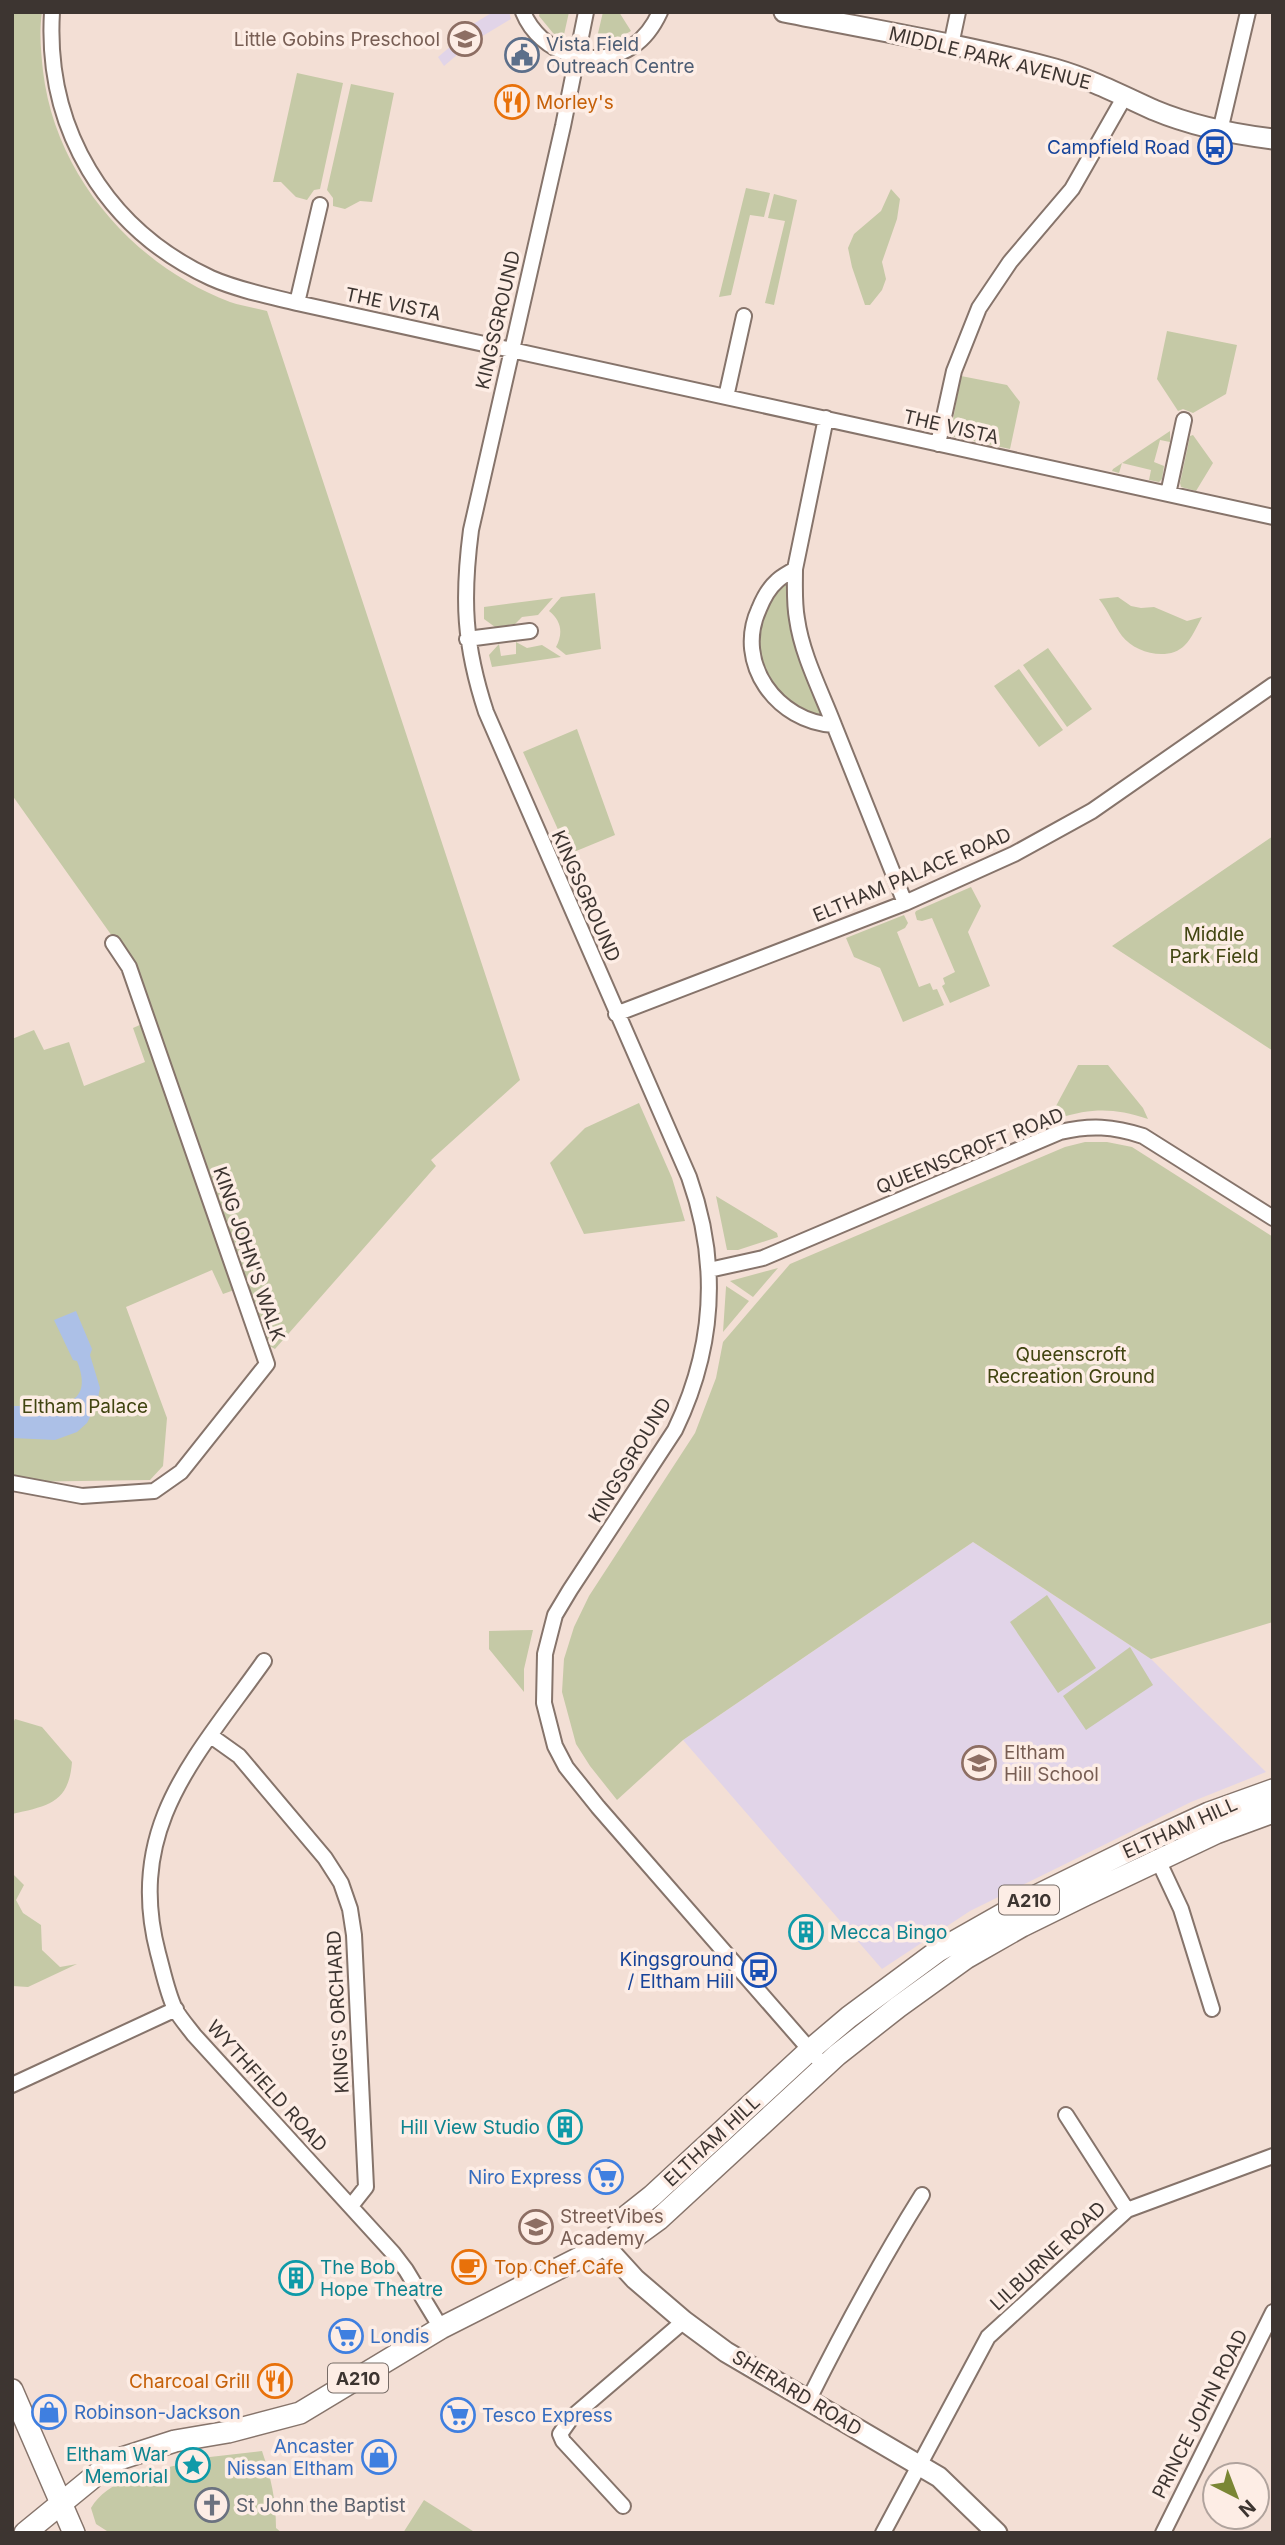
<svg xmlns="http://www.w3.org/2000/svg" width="1285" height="2545" viewBox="0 0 1285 2545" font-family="Inter,sans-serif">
<rect width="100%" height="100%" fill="#f3dfd5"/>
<path fill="#e1d4e8" d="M493,12H509L511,19L471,43L444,66L438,57L451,46L455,35Z
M973,1542L1151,1659L1266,1772L1191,1802L970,1911L882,1969L683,1740Z"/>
<path fill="#c5c9a6" d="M12,12H42C39,33 41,51 43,71C55,175 133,265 230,302C242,306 255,308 267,311L520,1080L431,1160L436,1166L275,1349L266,1344L234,1242L194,1142L134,967L12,795Z
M540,12H569L563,39L553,33L539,16Z
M603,12H619L631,31L610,43L595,46Z
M297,73L343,83L320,189L314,190L307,200L296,197L281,182H273Z
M351,84L394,93L372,202L360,201L345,209L333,206V198L327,190Z
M746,188L770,193L764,217L750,215L731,295L719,297Z
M891,189L900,199L897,219L882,262L886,279L882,290L870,305H865L852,267L848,248L854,234L881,211Z
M774,194L797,200L774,305L765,303L785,221L768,218Z
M1167,331L1237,345L1226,394L1193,413L1183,409L1178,411L1157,379Z
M961,376L1007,385L1020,402L1010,449L950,436Z
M1170,431V442L1160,440L1154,462L1164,466L1162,479L1159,482L1149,480L1151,470L1122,463L1119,473L1112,471L1113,469Z
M1193,435L1213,463L1196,491L1181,487L1180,483L1190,436Z
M786,583L793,637L822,715L819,716C756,695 741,631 786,583Z
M595,593L601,649L566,655L556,647C563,634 562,621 549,611L561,597Z
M1118,597L1131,606L1141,608L1154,607L1187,621L1202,617C1197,626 1192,638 1185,645C1169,662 1135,653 1122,636C1114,625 1108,611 1099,599Z
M553,598L538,615L522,617L515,624L495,627L484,619V607Z
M516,642L527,648L542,645L561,657L492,667L489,655L499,644L501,656L516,654Z
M1048,648L1092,709L1067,727L1023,665Z
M1019,669L1063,730L1039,747L994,686Z
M577,729L615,835L569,854L523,752Z
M1273,836V1051L1112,946Z
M971,887L981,906L968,932L990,986L950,1003L942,986L945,984L943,978L955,972L932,918L922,921L917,920L915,913L916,911Z
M904,915L908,923L905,928L897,932L919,987L930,983L933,990L937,989L944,1005L903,1022L880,968L854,957L846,938Z
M142,1024L237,1289L223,1294L212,1270L126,1307L167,1418L163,1466L150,1480L12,1482V1039L34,1030L44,1050L69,1042L84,1086L145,1062L133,1028Z
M1078,1065H1108L1143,1108L1148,1119C1114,1108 1093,1108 1059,1118L1056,1106Z
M639,1103L672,1178L685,1221L584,1234L550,1163L585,1128Z
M1085,1142H1107L1132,1147L1273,1237V1622L1151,1659L973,1542L683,1740L617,1800L590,1766L576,1744L562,1692L564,1659L574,1627L589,1596L695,1433L716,1378L723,1342L790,1264L1065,1147Z
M716,1196L777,1233L778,1237L738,1250H727Z
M778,1268L753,1297L730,1281Z
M726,1286L749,1301L723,1332L726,1287Z
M1047,1595L1096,1668L1058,1693L1010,1622Z
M533,1630L524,1669V1692L489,1649V1631Z
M1130,1647L1153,1685L1086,1730L1063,1696Z
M15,1719L42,1727L72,1762C69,1803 48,1806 12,1814V1725Z
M12,1873L24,1885L16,1900L23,1913L41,1925L42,1950L60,1967L77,1964L28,1987L12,1986Z
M262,2451C271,2477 276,2500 276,2528L282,2533H110L96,2524L91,2508C107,2480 148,2472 178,2465L186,2469L201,2458Z
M424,2500L476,2533H403Z"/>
<path fill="#acc0e7" d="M76,1311L92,1349L90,1355L100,1388L97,1403L87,1423L77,1432L55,1440L12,1438V1406C46,1405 98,1414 77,1361L73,1360L54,1320Z"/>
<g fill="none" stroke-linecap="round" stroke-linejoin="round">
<g stroke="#86746b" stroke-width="18">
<path id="street" d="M52,12C45,128 105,229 211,278C238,290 269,296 297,303L1273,517
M523,12C540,54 595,72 633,46C645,38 654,25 660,12
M586,12L563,126L471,530C462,599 464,645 486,712L689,1177C720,1264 715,1347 675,1430L570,1590L555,1615L545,1654L544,1703L555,1746L566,1767L598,1807L824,2066
M951,45L958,12
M1220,131L1248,12
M297,303L320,205
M726,397L744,316
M826,418L795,569C795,586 794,603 797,619C802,655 821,691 834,725
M938,444L954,371L979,308L1010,262L1072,189L1125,96
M1168,494L1184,420
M795,569C789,573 782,576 777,581C769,588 763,599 759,609C734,663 777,722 834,725L905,903
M467,639L530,631
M616,1014L905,903L1014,854L1092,811L1273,685
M709,1270L763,1258L1060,1132C1090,1125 1113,1126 1143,1136L1273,1218
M12,1483L82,1496L154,1491L181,1472L267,1364L129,967L113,943
M264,1661C196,1757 125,1827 158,1953C163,1971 167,1992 175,2009C180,2018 188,2027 194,2035L393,2253L406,2270L441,2328
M211,1736L239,1756L325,1858L341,1883L350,1909L354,1935L366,2187L351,2206
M1158,1860L1181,1909L1212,2009
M12,2085L176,2009
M1066,2115L1127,2210
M808,2401C843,2331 880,2262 922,2195
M623,2506L563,2441L560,2434L572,2417L684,2321
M883,2533L988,2337L1127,2210L1273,2156
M1163,2533L1273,2312"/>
</g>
<g stroke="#86746b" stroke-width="23">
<path id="secondary" d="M784,12C874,30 966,45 1055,69C1090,79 1121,95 1154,110C1192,126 1232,134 1273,139
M604,2245L635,2279L684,2321L726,2352L939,2477L997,2533"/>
</g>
<g stroke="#86746b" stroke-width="24">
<path id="primary" d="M621,2233L623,2219L652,2196L810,2050L849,2017L938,1951L1026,1901L1146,1842L1209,1813L1273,1790
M621,2233L637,2235L659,2219L837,2055L898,2007L966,1958L1022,1926L1085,1895L1216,1833L1273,1812
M12,2390L74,2533
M25,2533L113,2461L175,2441L228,2432L300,2413L441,2328L595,2250L621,2233"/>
</g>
<use href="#street" stroke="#fff" stroke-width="14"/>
<use href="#secondary" stroke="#fff" stroke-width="19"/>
<use href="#primary" stroke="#fff" stroke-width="21"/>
</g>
<defs>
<g id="school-ring" transform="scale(1.75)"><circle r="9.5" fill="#fdede5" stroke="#8d6e63" stroke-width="1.5"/><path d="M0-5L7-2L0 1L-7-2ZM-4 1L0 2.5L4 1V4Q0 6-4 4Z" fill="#8d6e63"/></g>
<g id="civic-ring" transform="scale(1.75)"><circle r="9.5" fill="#fdede5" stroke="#5c6f8a" stroke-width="1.5"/><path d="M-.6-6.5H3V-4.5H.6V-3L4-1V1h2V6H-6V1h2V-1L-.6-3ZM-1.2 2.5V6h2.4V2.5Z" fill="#5c6f8a"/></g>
<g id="restaurant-ring" transform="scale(1.75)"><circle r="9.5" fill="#fdede5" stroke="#e8710a" stroke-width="1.5"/><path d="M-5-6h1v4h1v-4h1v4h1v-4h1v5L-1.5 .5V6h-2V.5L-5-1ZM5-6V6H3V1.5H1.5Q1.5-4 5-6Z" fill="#e8710a"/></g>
<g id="bus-ring" transform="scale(1.75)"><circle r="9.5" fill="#fdede5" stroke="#1a4fb4" stroke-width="1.5"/><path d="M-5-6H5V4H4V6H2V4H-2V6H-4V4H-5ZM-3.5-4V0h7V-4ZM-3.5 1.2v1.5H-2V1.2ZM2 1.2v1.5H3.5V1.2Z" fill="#1a4fb4"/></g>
<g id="building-ring" transform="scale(1.75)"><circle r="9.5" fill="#fdede5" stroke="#0f9aa8" stroke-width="1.5"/><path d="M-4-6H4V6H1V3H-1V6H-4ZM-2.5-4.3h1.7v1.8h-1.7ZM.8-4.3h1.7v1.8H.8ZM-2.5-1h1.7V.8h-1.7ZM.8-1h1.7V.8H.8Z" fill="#0f9aa8"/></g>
<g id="supermarket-ring" transform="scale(1.75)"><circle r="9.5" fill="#fdede5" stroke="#3f7fe0" stroke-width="1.5"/><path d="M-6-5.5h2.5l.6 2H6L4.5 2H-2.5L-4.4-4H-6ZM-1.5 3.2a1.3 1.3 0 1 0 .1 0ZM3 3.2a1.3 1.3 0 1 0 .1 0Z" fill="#3f7fe0"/></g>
<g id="cafe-ring" transform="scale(1.75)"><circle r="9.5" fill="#fdede5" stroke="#e8710a" stroke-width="1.5"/><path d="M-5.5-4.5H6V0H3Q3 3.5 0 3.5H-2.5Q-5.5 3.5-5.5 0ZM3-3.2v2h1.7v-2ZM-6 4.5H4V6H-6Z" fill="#e8710a"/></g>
<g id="shop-ring" transform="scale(1.75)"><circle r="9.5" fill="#fdede5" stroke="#3f7fe0" stroke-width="1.5"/><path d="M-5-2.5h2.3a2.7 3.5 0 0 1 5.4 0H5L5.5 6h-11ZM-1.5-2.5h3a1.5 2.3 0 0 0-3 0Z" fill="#3f7fe0"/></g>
<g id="sight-ring" transform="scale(1.75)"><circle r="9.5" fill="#fdede5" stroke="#0f9aa8" stroke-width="1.5"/><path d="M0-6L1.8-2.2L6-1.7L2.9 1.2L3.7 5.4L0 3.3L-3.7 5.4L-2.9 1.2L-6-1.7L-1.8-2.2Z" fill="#0f9aa8"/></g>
<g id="church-ring" transform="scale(1.75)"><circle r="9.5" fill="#fdede5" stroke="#6b7280" stroke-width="1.5"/><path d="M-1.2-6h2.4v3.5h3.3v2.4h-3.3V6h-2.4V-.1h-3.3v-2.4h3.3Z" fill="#6b7280"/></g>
</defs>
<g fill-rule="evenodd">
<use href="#school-ring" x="465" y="39"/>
<use href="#civic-ring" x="522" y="55"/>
<use href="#restaurant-ring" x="512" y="102"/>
<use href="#bus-ring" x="1215" y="147"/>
<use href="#school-ring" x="979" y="1763"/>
<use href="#building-ring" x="806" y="1932"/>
<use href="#bus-ring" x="759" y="1970"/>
<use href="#building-ring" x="565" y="2127"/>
<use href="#supermarket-ring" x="606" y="2177"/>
<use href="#school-ring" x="536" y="2227"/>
<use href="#cafe-ring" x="469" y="2267"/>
<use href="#building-ring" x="296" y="2278"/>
<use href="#supermarket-ring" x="346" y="2336"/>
<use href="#restaurant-ring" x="275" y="2381"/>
<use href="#shop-ring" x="49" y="2412"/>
<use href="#supermarket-ring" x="458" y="2415"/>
<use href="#shop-ring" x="379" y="2457"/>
<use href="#sight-ring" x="193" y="2465"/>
<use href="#church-ring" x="212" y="2505"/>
</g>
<g text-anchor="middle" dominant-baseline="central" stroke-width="7" stroke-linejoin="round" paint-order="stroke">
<g fill="#fdede5" stroke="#776c67" stroke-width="2">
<rect x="999" y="1885.5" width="60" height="29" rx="5"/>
<rect x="328" y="2363.5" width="60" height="29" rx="5"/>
</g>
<g font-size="18" font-weight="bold" fill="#3d3531">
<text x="1029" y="1900">A210</text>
<text x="358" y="2378">A210</text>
</g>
<g font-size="19" fill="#785e54" stroke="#fdede5" text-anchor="start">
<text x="440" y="39" text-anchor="end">Little Gobins Preschool</text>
<text x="1004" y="1752">Eltham<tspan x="1004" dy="22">Hill School</tspan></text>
<text x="560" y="2216">StreetVibes<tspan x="560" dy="22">Academy</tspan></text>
</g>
<g font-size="19" fill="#4e5e75" stroke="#fdede5" text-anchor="start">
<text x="546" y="44">Vista Field<tspan x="546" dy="22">Outreach Centre</tspan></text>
</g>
<g font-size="19" fill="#3d3531" stroke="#fdede5">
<text transform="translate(990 58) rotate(14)">MIDDLE PARK AVENUE</text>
<text transform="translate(393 304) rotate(12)">THE VISTA</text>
<text transform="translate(498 320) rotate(-77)">KINGSGROUND</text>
<text transform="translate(951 427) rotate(13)">THE VISTA</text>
<text transform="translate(912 875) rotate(-23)">ELTHAM PALACE ROAD</text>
<text transform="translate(586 896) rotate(66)">KINGSGROUND</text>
<text transform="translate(970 1151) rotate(-22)">QUEENSCROFT ROAD</text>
<text transform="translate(249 1254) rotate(71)">KING JOHN'S WALK</text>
<text transform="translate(630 1460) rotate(-59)">KINGSGROUND</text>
<text transform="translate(1180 1828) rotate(-24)">ELTHAM HILL</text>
<text transform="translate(338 2012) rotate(-93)">KING'S ORCHARD</text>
<text transform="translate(267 2086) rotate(48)">WYTHFIELD ROAD</text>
<text transform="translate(712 2141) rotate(-43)">ELTHAM HILL</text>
<text transform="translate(1048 2256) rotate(-43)">LILBURNE ROAD</text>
<text transform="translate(797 2393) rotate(31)">SHERARD ROAD</text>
<text transform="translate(1200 2414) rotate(-63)">PRINCE JOHN ROAD</text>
</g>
<g font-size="19" fill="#c56008" stroke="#fdede5" text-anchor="start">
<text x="536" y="102">Morley's</text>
<text x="494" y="2267">Top Chef Cafe</text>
<text x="250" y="2381" text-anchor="end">Charcoal Grill</text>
</g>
<g font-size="19" fill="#164399" stroke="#fdede5" text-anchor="end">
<text x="1190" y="147">Campfield Road</text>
<text x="734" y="1959">Kingsground<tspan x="734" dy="22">/ Eltham Hill</tspan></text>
</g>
<g font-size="19" fill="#414511" stroke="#fdede5">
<text x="1214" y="934">Middle<tspan x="1214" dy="22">Park Field</tspan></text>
<text x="1071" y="1354">Queenscroft<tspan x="1071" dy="22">Recreation Ground</tspan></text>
<text x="85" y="1406">Eltham Palace</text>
</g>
<g font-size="19" fill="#0d838f" stroke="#fdede5" text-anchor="start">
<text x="830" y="1932">Mecca Bingo</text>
<text x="540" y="2127" text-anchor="end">Hill View Studio</text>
<text x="320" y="2267">The Bob<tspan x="320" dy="22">Hope Theatre</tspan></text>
<text x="168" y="2454" text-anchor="end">Eltham War<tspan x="168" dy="22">Memorial</tspan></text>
</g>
<g font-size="19" fill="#366cbe" stroke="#fdede5" text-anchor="start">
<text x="582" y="2177" text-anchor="end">Niro Express</text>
<text x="370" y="2336">Londis</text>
<text x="74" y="2412">Robinson-Jackson</text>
<text x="482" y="2415">Tesco Express</text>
<text x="354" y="2446" text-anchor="end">Ancaster<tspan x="354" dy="22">Nissan Eltham</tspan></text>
</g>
<g font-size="19" fill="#5b616d" stroke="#fdede5" text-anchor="start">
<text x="236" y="2505">St John the Baptist</text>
</g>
</g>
<rect width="1285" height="2545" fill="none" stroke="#3d3531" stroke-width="28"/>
<g transform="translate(1236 2496) rotate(138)"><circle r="33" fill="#fdede5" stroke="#b0a39d" stroke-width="2"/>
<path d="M0-5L12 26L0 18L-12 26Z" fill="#7a8634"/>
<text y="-10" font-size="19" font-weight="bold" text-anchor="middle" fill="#3d3531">N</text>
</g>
</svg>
